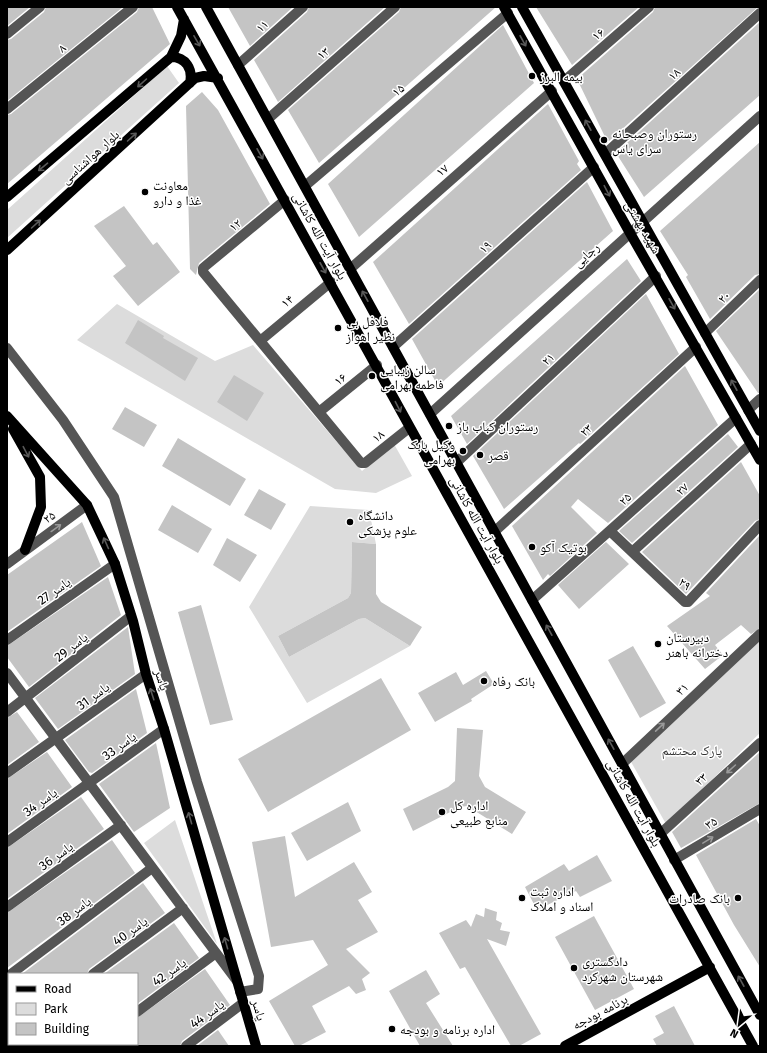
<svg xmlns="http://www.w3.org/2000/svg" width="767" height="1053" viewBox="0 0 767 1053" font-family="'Fira Sans','Noto Naskh Arabic',sans-serif">
<rect width="100%" height="100%" fill="#fff"/>
<path fill="#dcdcdc" d="M167,66L179,83L7,238V210Z
M117,304L215,361L253,345L362,471L394,444L412,476L376,493L335,489L77,340Z
M310,506L369,510L376,544L352,542L351,593L348,598L278,636L289,657L359,619L365,618L410,646L307,703L249,607Z
M760,638V733L666,824L630,760Z
M175,820L217,944L144,843Z"/>
<path fill="#c4c4c4" d="M7,7H30L7,26Z
M46,7H123L7,101V40L11,39L44,12Z
M139,7H152L170,44L7,184V115L11,114L137,12Z
M228,7H293L250,46Z
M309,7H385L278,102L254,60L307,12Z
M401,7H496L319,163L288,110L399,12Z
M536,7H639L572,65Z
M655,7H758L609,141H607L577,79L653,12Z
M760,22V95L644,197L616,153Z
M503,25L534,83L359,237L328,184Z
M202,92L218,110L270,204L199,263L196,275L190,269L186,106Z
M548,104L579,161L577,164L581,170L409,324L373,262Z
M760,142V274L755,275L710,319L686,277L688,275L660,231Z
M587,182L613,231L438,386L412,339Z
M124,206L153,245L157,242L180,272L138,306L113,276L126,266L94,226Z
M627,259L641,281L467,444L451,416Z
M760,289V393H758L716,331Z
M646,294L679,354L580,444L579,443L504,509L473,456Z
M138,320L164,336L163,338L198,358L185,381L125,343Z
M685,366L718,425L608,523L578,499L571,507L597,533L550,576L548,574L543,580L512,526Z
M234,375L264,393L247,421L217,402Z
M125,407L157,425L144,447L112,429Z
M728,434L738,447L632,543L619,531Z
M178,438L246,479L230,506L162,466Z
M741,462L760,496V519L755,521L686,594L642,552Z
M259,489L286,504L271,530L244,515Z
M172,505L212,529L198,553L158,530Z
M82,522L101,566L7,632V575Z
M760,535V628L751,634L741,625L715,645L723,655L705,669L667,626L710,596L706,593Z
M227,538L257,555L240,582L213,565Z
M352,542L376,544V594L381,602L422,627L410,646L365,618L359,619L289,657L278,636L348,598L351,593Z
M606,542L629,564L579,609L558,585Z
M108,577L121,615L29,687L7,657V646Z
M201,605L233,720L210,725L178,612Z
M128,627L135,674L58,729L35,698Z
M633,646L666,703L640,718L608,660Z
M486,671L494,684L471,699L472,701L435,722L418,693L456,672L463,685Z
M381,678L411,730L268,812L238,759Z
M136,689L147,733L92,773L89,772L65,740Z
M17,712L39,742L7,765V718Z
M457,728L483,730L479,776L485,787L526,812L512,834L467,806L460,807L413,831L403,809L448,787L455,781Z
M156,743L170,808L134,832L99,784Z
M47,752L72,787L7,834V779Z
M760,752V803L681,848L672,832Z
M81,797L104,829L7,899V848Z
M348,802L361,831L307,861L291,833Z
M756,819L760,826V967L734,925L696,855Z
M285,836L295,897L354,862L372,892L358,900L378,932L346,949L370,973L362,979L366,990L356,994L349,986L312,1006L326,1032L299,1046H295L269,1001L328,965L313,940L271,947L252,842Z
M112,840L135,873L7,968V913Z
M597,855L612,881L580,897L576,891L537,910L525,887L564,864L569,871Z
M143,883L165,913L89,969L87,974H22Z
M485,908L497,912L496,920L502,923L500,930L510,932L506,946L487,939L541,1034L519,1046H511L465,967L460,969L439,933L466,920L471,927L476,914L484,917Z
M594,916L634,989L595,1010L555,937Z
M174,923L199,958L137,1004V974H104Z
M205,969L230,1005L182,1041L180,1046H137V1018Z
M426,970L440,994L426,1003L453,1046H420L389,991Z
M674,1006L695,1046H657L653,1039L664,1033L655,1016Z
M218,1030L229,1046H197Z"/>
<g fill="none" stroke-linecap="round" stroke-linejoin="round">
<path stroke="#555" stroke-width="10" d="M7,34L40,7
M238,65L303,7
M564,81L649,7
M7,109L133,7
M268,119L395,7
M605,154L760,13
M305,186L508,13
M285,200L203,268V272L361,463H365L409,428
M350,269L552,91
M705,333L760,280
M260,341L331,282
M393,347L594,167
M7,348L63,420L114,497L197,782L259,976L258,989L240,992
M748,410L760,399
M319,412L377,365
M430,414L760,116
M457,462L656,276
M610,531L685,602H688L760,525
M494,532L696,347
M632,552L751,444
M7,564L87,505
M532,600L736,418
M7,640L115,564
M7,673L237,981
M7,712L131,616
M622,764L760,634
M7,773L146,674
M660,834L760,743
M7,842L164,729
M674,860L760,809
M7,907L121,825
M11,974L152,868
M93,974L183,908
M7,993L9,996
M137,1012L216,953
M7,1038L9,1037
M43,1044L44,1046
M91,1046L94,1044
M186,1046L243,1003"/>
<path stroke="#000" stroke-width="10" d="M177,7L753,1046
M206,7L760,1015
M504,7L630,233L760,460
M522,7L760,431
M171,57L181,36L184,19
M171,57C186,57 193,69 190,83
M7,197L171,57
M7,250L195,78L204,76L218,78
M7,416L87,505L115,564L133,621L146,674L164,729L256,1046
M13,429L40,477L41,507L25,550
M565,1046L710,967"/>
</g>
<defs><path id="oneway-shaft" d="M-6 0H5M1.5-3L5.5 0L1.5 3" fill="none" stroke-width="1.6" stroke-linecap="round" stroke-linejoin="round"/></defs>
<g stroke="#595959">
<use href="#oneway-shaft" transform="translate(197 41) rotate(60)"/>
<use href="#oneway-shaft" transform="translate(523 41) rotate(61)"/>
<use href="#oneway-shaft" transform="translate(142 83) rotate(138)"/>
<use href="#oneway-shaft" transform="translate(588 125) rotate(-119)"/>
<use href="#oneway-shaft" transform="translate(132 137) rotate(-42)"/>
<use href="#oneway-shaft" transform="translate(260 154) rotate(61)"/>
<use href="#oneway-shaft" transform="translate(43 167) rotate(140)"/>
<use href="#oneway-shaft" transform="translate(607 191) rotate(62)"/>
<use href="#oneway-shaft" transform="translate(36 224) rotate(-42)"/>
<use href="#oneway-shaft" transform="translate(323 268) rotate(61)"/>
<use href="#oneway-shaft" transform="translate(365 296) rotate(-119)"/>
<use href="#oneway-shaft" transform="translate(672 304) rotate(61)"/>
<use href="#oneway-shaft" transform="translate(734 385) rotate(-119)"/>
<use href="#oneway-shaft" transform="translate(398 407) rotate(63)"/>
<use href="#oneway-shaft" transform="translate(26 452) rotate(62)"/>
<use href="#oneway-shaft" transform="translate(106 543) rotate(-114)"/>
<use href="#oneway-shaft" transform="translate(549 630) rotate(-119)"/>
<use href="#oneway-shaft" transform="translate(152 694) rotate(-108)"/>
<use href="#oneway-shaft" transform="translate(611 744) rotate(-119)"/>
<use href="#oneway-shaft" transform="translate(190 818) rotate(-106)"/>
<use href="#oneway-shaft" transform="translate(226 943) rotate(-106)"/>
<use href="#oneway-shaft" transform="translate(741 981) rotate(-119)"/>
</g>
<g stroke="#999">
<use href="#oneway-shaft" transform="translate(56 528) rotate(-36)"/>
<use href="#oneway-shaft" transform="translate(660 727) rotate(-43)"/>
<use href="#oneway-shaft" transform="translate(731 769) rotate(138)"/>
<use href="#oneway-shaft" transform="translate(708 840) rotate(-31)"/>
</g>
<g fill="#000" stroke="#fff" stroke-width="1.5">
<circle cx="532" cy="76" r="4"/>
<circle cx="604" cy="140" r="4"/>
<circle cx="145" cy="192" r="4"/>
<circle cx="338" cy="328" r="4"/>
<circle cx="372" cy="376" r="4"/>
<circle cx="449" cy="426" r="4"/>
<circle cx="463" cy="451" r="4"/>
<circle cx="480" cy="455" r="4"/>
<circle cx="350" cy="522" r="4"/>
<circle cx="532" cy="547" r="4"/>
<circle cx="658" cy="644" r="4"/>
<circle cx="484" cy="681" r="4"/>
<circle cx="442" cy="812" r="4"/>
<circle cx="522" cy="898" r="4"/>
<circle cx="738" cy="898" r="4"/>
<circle cx="574" cy="968" r="4"/>
<circle cx="392" cy="1029" r="4"/>
</g>
<g text-anchor="middle" dominant-baseline="central" stroke-width="3" stroke-linejoin="round" paint-order="stroke">
<g font-size="13" fill="#000" stroke="#fff">
<text transform="translate(262 26) rotate(-42)">۱۱</text>
<text transform="translate(598 34) rotate(-41)">۱۶</text>
<text transform="translate(62 48) rotate(-39)">۸</text>
<text transform="translate(323 53) rotate(-41)">۱۳</text>
<text transform="translate(674 74) rotate(-42)">۱۸</text>
<text transform="translate(398 90) rotate(-40)">۱۵</text>
<text transform="translate(90 157) rotate(-42)">بلوار هواشناسی</text>
<text transform="translate(442 170) rotate(-41)">۱۷</text>
<text transform="translate(235 225) rotate(-40)">۱۲</text>
<text transform="translate(643 227) rotate(60)">شهید بهشتی</text>
<text transform="translate(320 236) rotate(61)">بلوار آیت الله کاشانی</text>
<text transform="translate(485 247) rotate(-42)">۱۹</text>
<text transform="translate(586 255) rotate(-42)">رجایی</text>
<text transform="translate(724 297) rotate(-44)">۲۰</text>
<text transform="translate(287 301) rotate(-40)">۱۴</text>
<text transform="translate(548 359) rotate(-43)">۲۱</text>
<text transform="translate(340 379) rotate(-40)">۱۶</text>
<text transform="translate(586 430) rotate(-42)">۲۳</text>
<text transform="translate(378 436) rotate(-38)">۱۸</text>
<text transform="translate(682 489) rotate(-42)">۲۷</text>
<text transform="translate(625 499) rotate(-42)">۲۵</text>
<text transform="translate(49 517) rotate(-36)">۲۵</text>
<text transform="translate(477 520) rotate(61)">بلوار آیت الله کاشانی</text>
<text transform="translate(685 584) rotate(37)">۲۹</text>
<text transform="translate(54 591) rotate(-35)">یاسر 27</text>
<text transform="translate(71 647) rotate(-38)">یاسر 29</text>
<text transform="translate(162 680) rotate(73)">یاسر</text>
<text transform="translate(682 689) rotate(-43)">۳۱</text>
<text transform="translate(93 696) rotate(-36)">یاسر 31</text>
<text transform="translate(119 746) rotate(-36)">یاسر 33</text>
<text transform="translate(701 779) rotate(-42)">۳۳</text>
<text transform="translate(40 802) rotate(-36)">یاسر 34</text>
<text transform="translate(634 803) rotate(61)">بلوار آیت الله کاشانی</text>
<text transform="translate(711 823) rotate(-31)">۳۵</text>
<text transform="translate(56 856) rotate(-36)">یاسر 36</text>
<text transform="translate(74 911) rotate(-37)">یاسر 38</text>
<text transform="translate(130 931) rotate(-36)">یاسر 40</text>
<text transform="translate(169 972) rotate(-36)">یاسر 42</text>
<text transform="translate(259 1010) rotate(74)">یاسر</text>
<text transform="translate(600 1012) rotate(-28)">برنامه بودجه</text>
<text transform="translate(207 1014) rotate(-36)">یاسر 44</text>
</g>
<g font-size="13" fill="#000" stroke="#fff" text-anchor="start">
<text x="540" y="76">بیمه البرز</text>
<text x="612" y="133">رستوران وصبحانه<tspan x="612" dy="15">سرای یاس</tspan></text>
<text x="153" y="185">معاونت<tspan x="153" dy="15">غذا و دارو</tspan></text>
<text x="346" y="321">فلافل بی<tspan x="346" dy="15">نظیر اهواز</tspan></text>
<text x="380" y="369">سالن زیبایی<tspan x="380" dy="15">فاطمه بهرامی</tspan></text>
<text x="457" y="426">رستوران کباب باز</text>
<text x="455" y="444" text-anchor="end">وکیل بابک<tspan x="455" dy="15">بهرامی</tspan></text>
<text x="488" y="455">قصر</text>
<text x="358" y="515">دانشگاه<tspan x="358" dy="15">علوم پزشکی</tspan></text>
<text x="540" y="547">بوتیک آکو</text>
<text x="666" y="637">دبیرستان<tspan x="666" dy="15">دخترانه باهنر</tspan></text>
<text x="492" y="681">بانک رفاه</text>
<text x="450" y="805">اداره کل<tspan x="450" dy="15">منابع طبیعی</tspan></text>
<text x="530" y="891">اداره ثبت<tspan x="530" dy="15">اسناد و املاک</tspan></text>
<text x="730" y="898" text-anchor="end">بانک صادرات</text>
<text x="582" y="961">دادگستری<tspan x="582" dy="15">شهرستان شهرکرد</tspan></text>
<text x="400" y="1029">اداره برنامه و بودجه</text>
</g>
<g font-size="13" fill="#333" stroke="#fff">
<text x="692" y="750">پارک محتشم</text>
</g>
</g>
<rect width="767" height="1053" fill="none" stroke="#000000" stroke-width="16"/>
<rect x="8" y="973" width="130" height="72" fill="#ffffff" stroke="#999999"/>
<rect x="16" y="986" width="20" height="6" fill="#000000" stroke="#999999"/>
<text x="44" y="993" font-size="12" fill="#000000">Road</text>
<rect x="16" y="1003" width="20" height="12" fill="#dcdcdc" stroke="#999999"/>
<text x="44" y="1013" font-size="12" fill="#000000">Park</text>
<rect x="16" y="1023" width="20" height="12" fill="#c4c4c4" stroke="#999999"/>
<text x="44" y="1033" font-size="12" fill="#000000">Building</text>
<g transform="translate(739 1025) rotate(209)" stroke="#ffffff" stroke-width="3" paint-order="stroke">
<path d="M0-3L7 15L0 10L-7 15Z" fill="#000000"/>
<text y="-6" font-size="11" font-weight="bold" text-anchor="middle" fill="#000000">N</text>
</g>
</svg>
